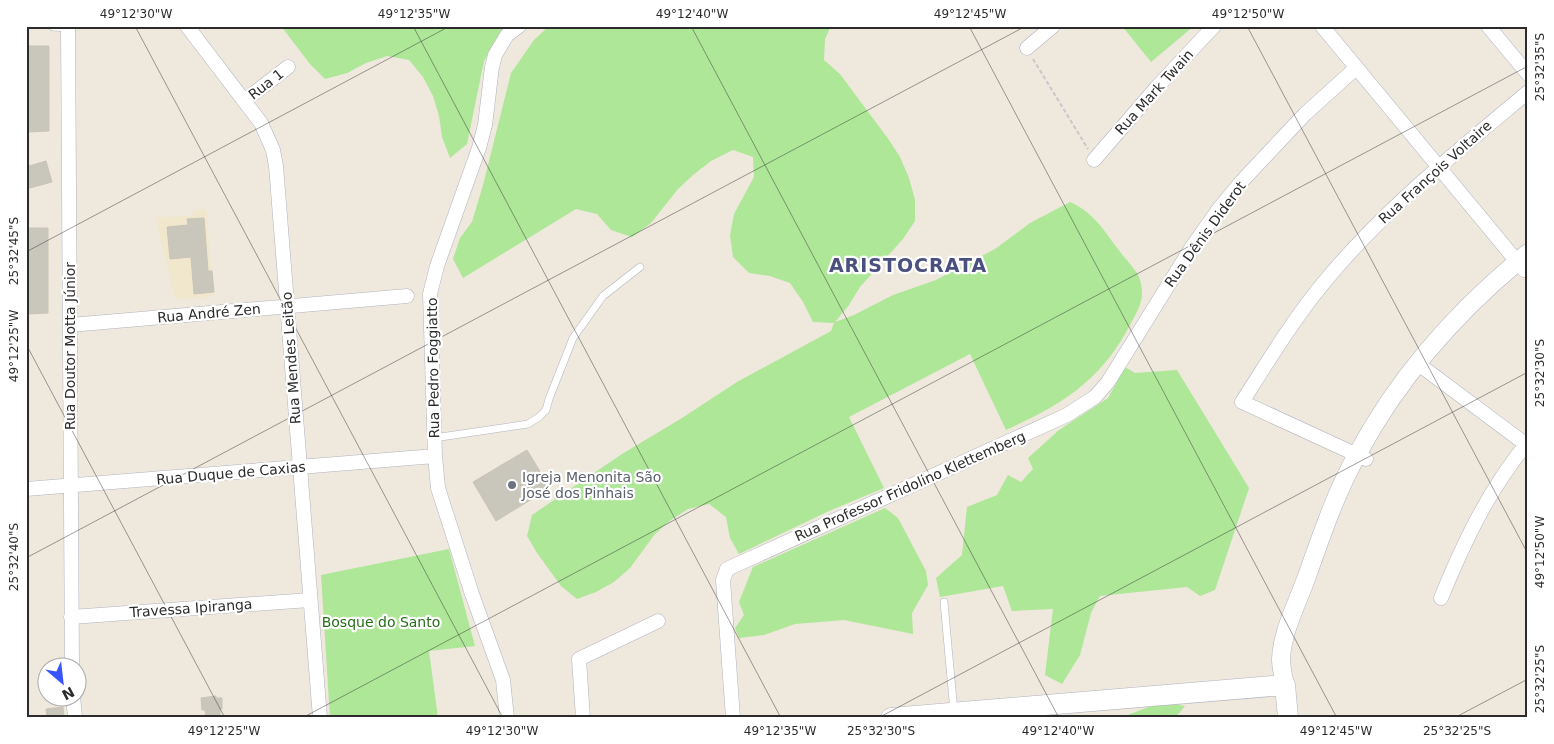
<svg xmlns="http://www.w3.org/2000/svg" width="1554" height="744" viewBox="0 0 1554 744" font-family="'DejaVu Sans',sans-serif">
<rect width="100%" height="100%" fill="#eee8dd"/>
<path fill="#f0e7cc" d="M206,209L214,296L175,300L156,218L193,215V211Z"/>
<path fill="#aee797" d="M281,26H508L495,42L484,61L467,144L450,158L442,137L439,116L433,96L423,77L409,60L387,56L366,63L347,73L325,79L310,64Z
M549,26H831L825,39L824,60L840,74L889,140L900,157L909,178L915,200V221L903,239L860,287L849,305L835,322L854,315L893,295L936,280L995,249L1030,223L1070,202C1094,213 1102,228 1118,249C1123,257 1139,272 1140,280C1145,298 1140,307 1131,323C1102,380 1063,404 1006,430L970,354L849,417L884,488L829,511L739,554L730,538L726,517L709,504L688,509L671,520L655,534L630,568L614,582L596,592L577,599L561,586L537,553L527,536L532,515L622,454L682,418L737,382L831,331L834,323L813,322L803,302L790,283L770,276L749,273L733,257L730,235L734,214L754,177L753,157L733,150L711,161L693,175L678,189L651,223L632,237L611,230L597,214L576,209L463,278L453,259L460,238L472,222L483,185L511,73L534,40Z
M1122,26H1194L1151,62Z
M1125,367L1135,373L1177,370L1249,488L1215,590L1200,596L1187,587L1100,596L1091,613L1080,655L1062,684L1045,675L1053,609L1012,611L1003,586L940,597L936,578L962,555L967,507L997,495L1008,475L1021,482L1033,469L1028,458L1059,430L1108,398Z
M885,508L898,518L926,571L928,585L912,613L913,634L844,620L795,624L764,635L739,638L735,628L744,615L739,602L753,567Z
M449,549L475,646L429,651L438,718H330L321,575Z
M1162,702L1185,706L1175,718H1125L1130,714Z"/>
<path fill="#c9c6bc" stroke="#cac4b7" d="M27,46H49V131L27,132Z
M46,161L52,182L26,189V167Z
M204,218L208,271H212L214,292L194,294L191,257L170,259L167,227L188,225L187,219Z
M26,228H48V313L27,314Z
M527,450L550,488L496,521L473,482Z
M216,696V698H222V709H220V718H206L205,710H202L201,698Z
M63,707L64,718H47L46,709Z"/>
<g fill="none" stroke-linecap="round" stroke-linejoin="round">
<g stroke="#b1b3c0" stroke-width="8">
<path id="service" d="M53,27L68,28
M434,438L528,424L539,417L546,410L549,399L573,338L603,296L640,267
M944,602L954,712"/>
</g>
<g stroke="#b1b3c0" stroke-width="15">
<path id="minor" d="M68,26L72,666
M187,26L261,123L273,150L276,166L320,718
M1322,26L1524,270
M1488,26L1528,74
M1027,48L1053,26
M244,101L288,67
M1094,160L1157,87L1214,26
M70,325L407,296
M1417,363L1528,446
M1366,459L1242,402C1267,363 1291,323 1321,286C1381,212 1455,153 1528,92
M26,489L435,456
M1441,598C1464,542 1489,489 1528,442
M71,617L310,600
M73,696L75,718
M507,718L503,680L472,594L438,488L435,456L430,294L437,266L479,148L485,125L492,67L495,55L507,35L519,26
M583,718L579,659L658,621
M733,718L723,580L727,569L1067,415L1095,397L1108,382L1192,247L1218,210L1242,181L1305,114L1356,68"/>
</g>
<g stroke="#b1b3c0" stroke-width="19">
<path id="tertiary" d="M1285,685C1283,676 1281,667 1281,659C1282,631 1298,602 1307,576C1322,534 1336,492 1358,453C1400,375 1459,309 1528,253"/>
</g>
<g stroke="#b1b3c0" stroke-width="21">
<path id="secondary" d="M891,718L1285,685L1288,718"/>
</g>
<path stroke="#c8c8c8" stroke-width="2" stroke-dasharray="4 2.5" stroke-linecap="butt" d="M1033,59L1088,149"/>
<use href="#service" stroke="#fff" stroke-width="7"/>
<use href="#minor" stroke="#fff" stroke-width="14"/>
<use href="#tertiary" stroke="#fff" stroke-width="18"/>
<use href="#secondary" stroke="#fff" stroke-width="20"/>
</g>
<path fill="none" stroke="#2c2c2c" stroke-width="1" stroke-opacity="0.45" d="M135,26L503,718M413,26L781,718M691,26L1059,718M969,26L1337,718M1247,26L1528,554M1525,26L1528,31M26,252L450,26M26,344L225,718M26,558L1026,26M302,718L1528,66M878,718L1528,372M1454,718L1528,679"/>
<circle fill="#6b7280" stroke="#fff" stroke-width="2" cx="512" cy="485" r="5"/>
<g text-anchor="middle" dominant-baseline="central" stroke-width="4.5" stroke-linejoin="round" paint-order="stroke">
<g font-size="14" fill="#2c2c2c" stroke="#fff">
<text transform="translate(266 84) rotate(-38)">Rua 1</text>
<text transform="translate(1154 92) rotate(-48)">Rua Mark Twain</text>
<text transform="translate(1435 172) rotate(-42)">Rua François Voltaire</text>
<text transform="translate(1205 234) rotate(-54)">Rua Dênis Diderot</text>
<text transform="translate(209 313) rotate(-5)">Rua André Zen</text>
<text transform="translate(70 346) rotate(-90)">Rua Doutor Motta Júnior</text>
<text transform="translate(291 358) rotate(-94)">Rua Mendes Leitão</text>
<text transform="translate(433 368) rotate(-91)">Rua Pedro Foggiatto</text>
<text transform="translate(231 473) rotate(-5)">Rua Duque de Caxias</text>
<text transform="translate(910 486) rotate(-24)">Rua Professor Fridolino Klettemberg</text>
<text transform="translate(191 608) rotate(-4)">Travessa Ipiranga</text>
</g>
<g font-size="14" fill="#5b616d" stroke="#fff" text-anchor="start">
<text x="522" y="477">Igreja Menonita São<tspan x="522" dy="16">José dos Pinhais</tspan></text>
</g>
<g font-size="14" fill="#246e17" stroke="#fff">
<text x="381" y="622">Bosque do Santo</text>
</g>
<g font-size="19" font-weight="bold" letter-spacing="1" fill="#49507f" stroke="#fff">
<text x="908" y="265">ARISTOCRATA</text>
</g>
</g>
<rect width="1554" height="744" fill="none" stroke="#ffffff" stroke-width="55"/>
<g transform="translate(62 682) rotate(152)"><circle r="24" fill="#ffffff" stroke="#ababab"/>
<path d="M0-4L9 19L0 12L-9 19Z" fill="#3953ff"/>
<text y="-8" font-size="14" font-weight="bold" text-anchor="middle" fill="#2c2c2c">N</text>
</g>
<rect x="28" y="28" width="1498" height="688" fill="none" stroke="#2c2c2c" stroke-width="2"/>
<g font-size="12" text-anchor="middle" fill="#2c2c2c">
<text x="136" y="18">49°12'30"W</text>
<text x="414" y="18">49°12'35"W</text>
<text x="692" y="18">49°12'40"W</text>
<text x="970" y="18">49°12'45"W</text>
<text x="1248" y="18">49°12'50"W</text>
<text transform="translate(1540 67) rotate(-90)" y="4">25°32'35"S</text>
<text transform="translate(14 251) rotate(-90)" y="4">25°32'45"S</text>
<text transform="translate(14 346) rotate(-90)" y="4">49°12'25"W</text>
<text transform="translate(1540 373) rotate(-90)" y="4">25°32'30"S</text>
<text transform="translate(1540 552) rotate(-90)" y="4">49°12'50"W</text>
<text transform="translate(14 557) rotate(-90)" y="4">25°32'40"S</text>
<text transform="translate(1540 679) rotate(-90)" y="4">25°32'25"S</text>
<text x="224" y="735">49°12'25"W</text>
<text x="502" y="735">49°12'30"W</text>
<text x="780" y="735">49°12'35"W</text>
<text x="881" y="735">25°32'30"S</text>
<text x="1058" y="735">49°12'40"W</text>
<text x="1336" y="735">49°12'45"W</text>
<text x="1457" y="735">25°32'25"S</text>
</g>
</svg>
